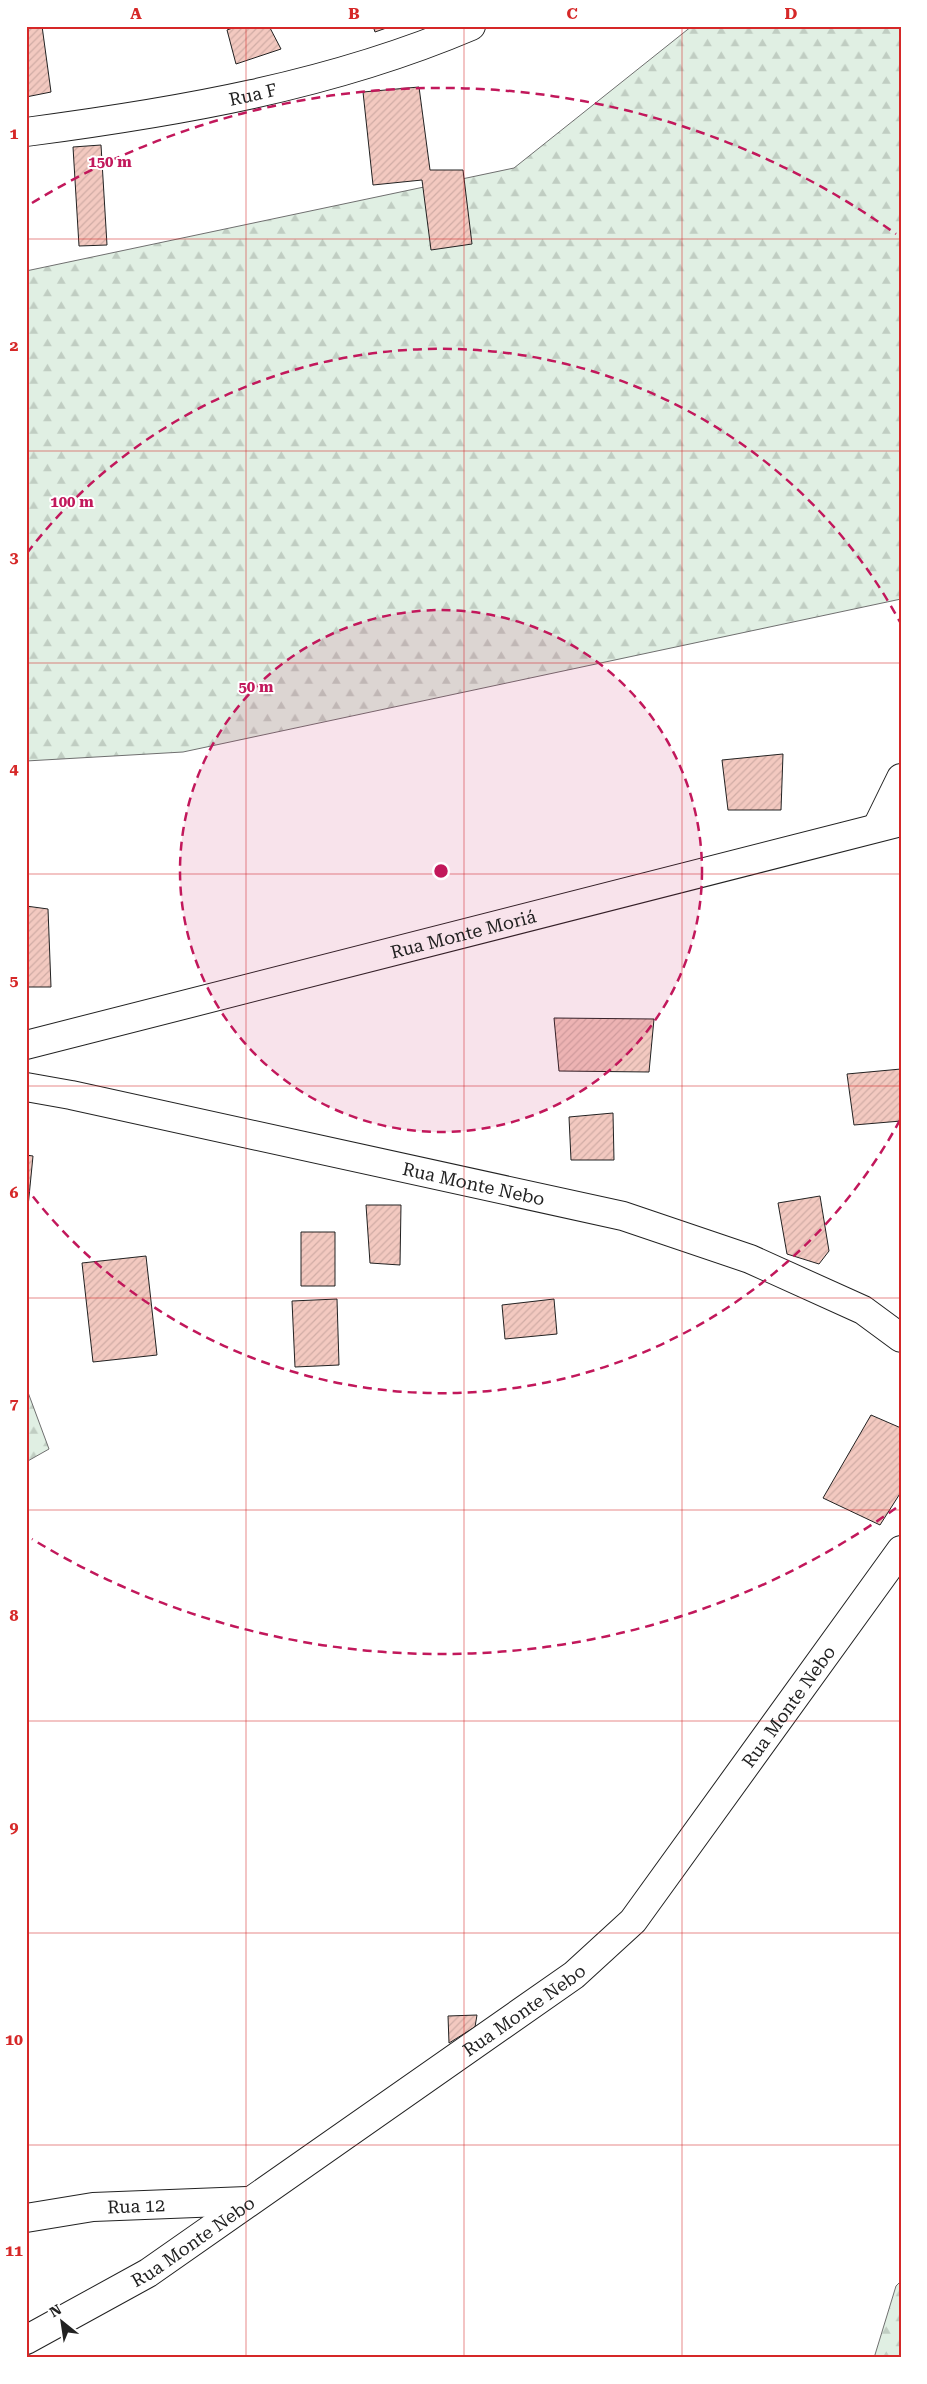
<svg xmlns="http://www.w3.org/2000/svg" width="927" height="2384" viewBox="0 0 927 2384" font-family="'Roboto Serif',serif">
<defs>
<pattern id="forest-firs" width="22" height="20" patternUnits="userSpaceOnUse" patternTransform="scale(1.25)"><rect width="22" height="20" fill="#e0efe3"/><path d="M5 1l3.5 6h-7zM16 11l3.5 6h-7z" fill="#c0cdc2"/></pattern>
<pattern id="building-hatch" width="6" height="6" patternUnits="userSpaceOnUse" patternTransform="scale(1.25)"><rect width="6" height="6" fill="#f3c9c0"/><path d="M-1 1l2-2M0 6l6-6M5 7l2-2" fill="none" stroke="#d0aca5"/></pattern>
</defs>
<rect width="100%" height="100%" fill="#fff"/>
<path fill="url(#forest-firs)" stroke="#6f6f6f" d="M692,26H901V599L183,752L26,761V271L514,168Z
M26,1387L49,1449L26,1462Z
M901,2281V2358H874L896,2286Z"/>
<path fill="url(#building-hatch)" stroke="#222" d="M26,26H42L51,92L26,97Z
M238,26H269L281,49L236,64L227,30Z
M373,26H392L375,32Z
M419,87L430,170H463L472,244L431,250L422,180L373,185L363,92Z
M101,145L107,245L79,246L73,147Z
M783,754L781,810H728L722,760Z
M26,906L48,909L51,987H26Z
M554,1018L654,1019L649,1072L559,1071Z
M901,1069V1121L854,1125L847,1074Z
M613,1113L614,1160H571L569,1117Z
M26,1155L33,1156L26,1227Z
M820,1196L829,1251L819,1264L787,1254L778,1203Z
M366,1205H401L400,1265L370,1263Z
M301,1232H335V1286H301Z
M146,1256L157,1355L93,1362L82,1263Z
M337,1299L339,1365L295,1367L292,1301Z
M554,1299L557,1334L505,1339L502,1305Z
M871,1415L901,1428V1492L880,1525L823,1498Z
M477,2015L475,2027L449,2043L448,2016Z"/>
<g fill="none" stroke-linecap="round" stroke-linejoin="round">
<g stroke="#222" stroke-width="30">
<g id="minor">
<path id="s1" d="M26,132C178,112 330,86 471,26"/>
<path d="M877,827L901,778"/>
<path id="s2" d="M26,1045L901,822"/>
<path id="s3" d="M26,1087L71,1095L623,1216L750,1259L863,1310L901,1338"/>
<path id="s4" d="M26,2218L93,2207L247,2201"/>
<path id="s5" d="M26,2340L148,2273L574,1975L633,1921L901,1550"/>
</g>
</g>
<use href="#minor" stroke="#fff" stroke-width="28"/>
</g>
<path fill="none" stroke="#d62828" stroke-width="1" stroke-opacity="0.55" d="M246,26V2358M464,26V2358M682,26V2358M26,239H901M26,451H901M26,663H901M26,874H901M26,1086H901M26,1298H901M26,1510H901M26,1721H901M26,1933H901M26,2145H901"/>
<circle cx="441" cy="871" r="261" fill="#c2185b" fill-opacity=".12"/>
<g fill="none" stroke="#c2185b" stroke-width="2.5" stroke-dasharray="9 6">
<circle cx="441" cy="871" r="261"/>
<path d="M900 1120A522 522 0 0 1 27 1189M27 553A522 522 0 0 1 900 622"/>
<path d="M896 1508A783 783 0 0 1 32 1539M32 203A783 783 0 0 1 896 234"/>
</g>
<g text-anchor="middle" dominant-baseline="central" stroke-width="4" stroke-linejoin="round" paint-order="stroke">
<g font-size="18" fill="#222" stroke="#fff">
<text stroke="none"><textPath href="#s1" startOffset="230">Rua F</textPath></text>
<text stroke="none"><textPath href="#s2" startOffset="451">Rua Monte Moriá</textPath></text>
<text stroke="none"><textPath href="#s3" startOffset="458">Rua Monte Nebo</textPath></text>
<text stroke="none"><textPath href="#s5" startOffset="1004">Rua Monte Nebo</textPath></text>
<text stroke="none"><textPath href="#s5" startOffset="598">Rua Monte Nebo</textPath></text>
<text stroke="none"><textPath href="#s4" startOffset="111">Rua 12</textPath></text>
<text stroke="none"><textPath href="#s5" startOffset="194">Rua Monte Nebo</textPath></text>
</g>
</g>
<circle cx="441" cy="871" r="8" fill="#c2185b" stroke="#fff" stroke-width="2.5"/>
<g font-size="15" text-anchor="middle" font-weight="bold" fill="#c2185b" stroke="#fff" stroke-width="4" stroke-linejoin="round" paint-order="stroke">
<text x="110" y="167">150 m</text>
<text x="72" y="507">100 m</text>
<text x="256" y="692">50 m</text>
</g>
<rect width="927" height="2384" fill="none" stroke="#ffffff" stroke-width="55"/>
<g transform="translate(62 2322) rotate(330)" stroke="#ffffff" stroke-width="4" paint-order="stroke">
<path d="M0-4L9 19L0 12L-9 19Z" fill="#222222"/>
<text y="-8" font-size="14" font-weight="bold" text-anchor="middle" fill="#222222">N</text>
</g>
<rect x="28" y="28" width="872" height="2328" fill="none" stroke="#d62828" stroke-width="2"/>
<g font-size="16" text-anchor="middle" font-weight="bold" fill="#d62828">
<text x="136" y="19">A</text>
<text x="354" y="19">B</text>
<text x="572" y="19">C</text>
<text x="791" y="19">D</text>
<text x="14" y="139">1</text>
<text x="14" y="351">2</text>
<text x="14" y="563">3</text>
<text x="14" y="774">4</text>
<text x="14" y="986">5</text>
<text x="14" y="1198">6</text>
<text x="14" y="1409">7</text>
<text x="14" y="1621">8</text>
<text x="14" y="1833">9</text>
<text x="14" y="2045">10</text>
<text x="14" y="2256">11</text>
</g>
</svg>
